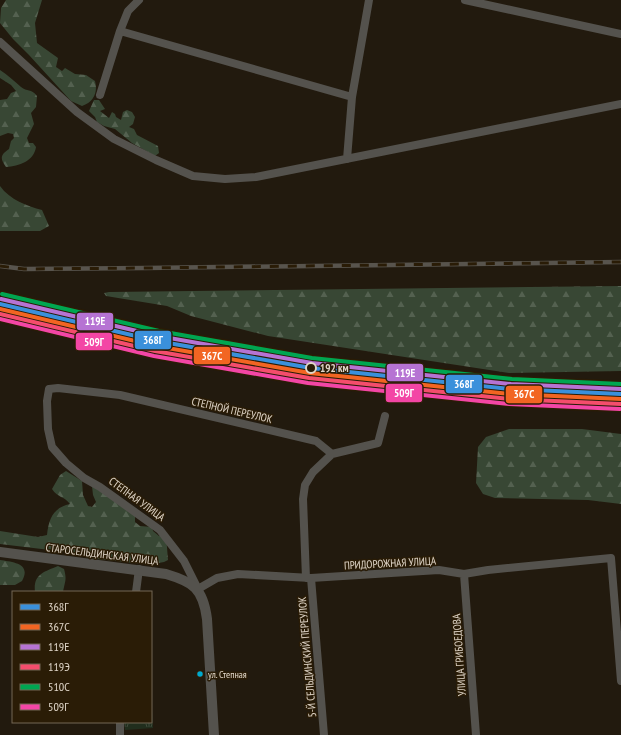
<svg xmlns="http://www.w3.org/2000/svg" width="621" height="735" viewBox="0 0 621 735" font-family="'PT Sans Narrow',sans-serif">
<defs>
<pattern id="grass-tufts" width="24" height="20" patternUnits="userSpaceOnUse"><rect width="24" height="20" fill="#212e1d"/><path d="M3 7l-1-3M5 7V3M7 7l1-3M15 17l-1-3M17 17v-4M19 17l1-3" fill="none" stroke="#414c3c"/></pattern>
<pattern id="forest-firs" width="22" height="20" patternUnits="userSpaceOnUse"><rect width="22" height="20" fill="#384734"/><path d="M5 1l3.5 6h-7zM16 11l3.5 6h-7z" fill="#546150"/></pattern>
</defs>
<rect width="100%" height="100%" fill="#221a0e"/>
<path fill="url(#grass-tufts)" d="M152,710L153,728L125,730L124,722H151V711Z"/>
<path fill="url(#forest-firs)" d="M6,0H42L35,23L37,43L58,58L56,67L62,71L65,68L75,74L86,75L95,81C98,92 94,102 82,106L71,101L29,55L13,39L0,23L1,8Z
M0,70C8,75 14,81 21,87C27,92 31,88 37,96L36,107L31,113L34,124L27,138L29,143H33L36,147C34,161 19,166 6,167C0,159 0,155 9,149L11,141L14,138L13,134L8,133L0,136V100L7,99L11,93L16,91L11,85L0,78Z
M94,100H99L105,109L100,111L109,118L112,112L115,114L116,117L121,120L123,112L127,110L132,112L135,117L133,124L129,127L134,129L137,135L158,146L159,153L155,156L132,143L115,129L104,126L97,122L95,117L89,111Z
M0,186C10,200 27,206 42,210L49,226L40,231H0Z
M621,286V371L509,373L268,336L191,316L167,306L106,296L104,293L109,292Z
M509,429H582L621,434V504L588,500L495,498L483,494L476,483L478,447L486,437Z
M66,471L82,481L83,495L88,506L92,507L96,502L93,495L92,486L135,514V522L140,526L152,527L153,531L159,536L166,535L168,560L164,562L153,564L135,563L88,558L75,553L0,544V531L38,537L47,535C49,518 53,508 70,504C64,496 58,498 52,489L60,475Z
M0,560C12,562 32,563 22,581L15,585H0Z
M58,566L64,569C67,580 65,581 63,592H35C33,574 44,572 58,566Z"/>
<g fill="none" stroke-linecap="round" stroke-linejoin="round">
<path stroke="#54524d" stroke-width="8" d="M465,0L621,34
M120,31L352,97
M0,42L77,112L114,139L156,160L193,176L225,179L256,177L621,104
M100,95L120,31L128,11L139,0
M347,159L352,97L369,0
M385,416L378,443L332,454L316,441L120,395L58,388L49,389L47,401L48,429L52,447L66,463L84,478L100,487L160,530L184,561L198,589L217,578L238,574L311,578L439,570L464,574L488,570L611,558L621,681
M464,574L476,735
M306,578L303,499L305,485L313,472L332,454
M311,578L324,735
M136,592L139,569
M120,722V735"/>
<path stroke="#54524d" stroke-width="10" d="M0,552L166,574C193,582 203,588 207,619L214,735"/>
<g stroke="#58544d" stroke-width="4.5">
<path id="rail" d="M0,266L24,269L146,268L621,262"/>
</g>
<use href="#rail" stroke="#2a1c06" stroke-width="3" stroke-dasharray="9" stroke-linecap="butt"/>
<g stroke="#2a1c06" stroke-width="7">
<path id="rail-1" d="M0,304L157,341L311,368L511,389L621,394"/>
</g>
<g stroke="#2a1c06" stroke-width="7">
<path id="rail-2" d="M0,309L156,346L310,373L510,394L621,399"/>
</g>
<g stroke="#2a1c06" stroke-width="7">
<path id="rail-3" d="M1,299L158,336L312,363L511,384L621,389"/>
</g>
<g stroke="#2a1c06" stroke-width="7">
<path id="rail-4" d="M0,314L155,351L309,378L510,399L621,404"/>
</g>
<g stroke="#2a1c06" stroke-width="7">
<path id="rail-5" d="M2,294L159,331L312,358L512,379L621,384"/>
</g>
<g stroke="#2a1c06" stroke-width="7">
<path id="rail-6" d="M0,319L154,356L308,383L509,404L620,409"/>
</g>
<use href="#rail-1" stroke="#3a90db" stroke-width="4"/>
<use href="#rail-2" stroke="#f26522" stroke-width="4"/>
<use href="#rail-3" stroke="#b673d3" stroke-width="4"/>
<use href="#rail-4" stroke="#f44d6c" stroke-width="4"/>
<use href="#rail-5" stroke="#00a651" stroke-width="4"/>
<use href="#rail-6" stroke="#f346a5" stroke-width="4"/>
</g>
<circle fill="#2a1c06" stroke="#e0d6c9" stroke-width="2" cx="311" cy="368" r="5"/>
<circle fill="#00a9ce" stroke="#2a1c06" stroke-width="1.5" cx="200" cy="674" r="3.5"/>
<g text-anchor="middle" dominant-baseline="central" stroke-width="3" stroke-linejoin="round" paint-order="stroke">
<g font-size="10" fill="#e0d6c9" stroke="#2a1c06" text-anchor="start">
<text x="208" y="674">ул. Степная</text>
</g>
<g font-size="11" font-weight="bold" fill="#e0d6c9" stroke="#2a1c06" text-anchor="start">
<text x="320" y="368">192 км</text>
</g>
<g font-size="11" fill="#e0d6c9" stroke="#2a1c06">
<text transform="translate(232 410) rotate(13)">СТЕПНОЙ ПЕРЕУЛОК</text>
<text transform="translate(137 499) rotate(36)">СТЕПНАЯ УЛИЦА</text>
<text transform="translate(102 554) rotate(7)">СТАРОСЕЛЬДИНСКАЯ УЛИЦА</text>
<text transform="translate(390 563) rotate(-3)">ПРИДОРОЖНАЯ УЛИЦА</text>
<text transform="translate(459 655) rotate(-94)">УЛИЦА ГРИБОЕДОВА</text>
<text transform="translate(307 657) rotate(-95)">5-Й СЕЛЬДИНСКИЙ ПЕРЕУЛОК</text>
</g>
</g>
<g stroke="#2a1c06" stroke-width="1.5">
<rect x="76" y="312" width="38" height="19" rx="4" fill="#b673d3"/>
<rect x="134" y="330" width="38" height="20" rx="4" fill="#3a90db"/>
<rect x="75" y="332" width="38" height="19" rx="4" fill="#f346a5"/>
<rect x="193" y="346" width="38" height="19" rx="4" fill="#f26522"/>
<rect x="386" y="363" width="38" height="19" rx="4" fill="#b673d3"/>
<rect x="445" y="374" width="38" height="20" rx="4" fill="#3a90db"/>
<rect x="385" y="383" width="38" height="20" rx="4" fill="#f346a5"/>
<rect x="505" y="385" width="38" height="19" rx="4" fill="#f26522"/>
</g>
<g font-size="11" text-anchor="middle" font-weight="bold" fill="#fff">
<text x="95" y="325">119Е</text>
<text x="153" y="344">368Г</text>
<text x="94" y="346">509Г</text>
<text x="212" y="360">367С</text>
<text x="405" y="377">119Е</text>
<text x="464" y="388">368Г</text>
<text x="404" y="397">509Г</text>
<text x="524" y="398">367С</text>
</g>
<rect x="12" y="591" width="140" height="132" fill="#2a1c06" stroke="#736654"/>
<rect x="20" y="604" width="20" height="6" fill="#3a90db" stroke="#736654"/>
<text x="48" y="611" font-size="12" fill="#e0d6c9">368Г</text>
<rect x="20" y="624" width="20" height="6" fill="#f26522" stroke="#736654"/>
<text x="48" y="631" font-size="12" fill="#e0d6c9">367С</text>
<rect x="20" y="644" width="20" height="6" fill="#b673d3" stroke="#736654"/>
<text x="48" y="651" font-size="12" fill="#e0d6c9">119Е</text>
<rect x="20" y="664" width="20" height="6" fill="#f44d6c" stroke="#736654"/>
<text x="48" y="671" font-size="12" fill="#e0d6c9">119Э</text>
<rect x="20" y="684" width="20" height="6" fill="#00a651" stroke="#736654"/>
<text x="48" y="691" font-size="12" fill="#e0d6c9">510С</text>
<rect x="20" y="704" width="20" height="6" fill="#f346a5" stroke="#736654"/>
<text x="48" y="711" font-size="12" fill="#e0d6c9">509Г</text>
</svg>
